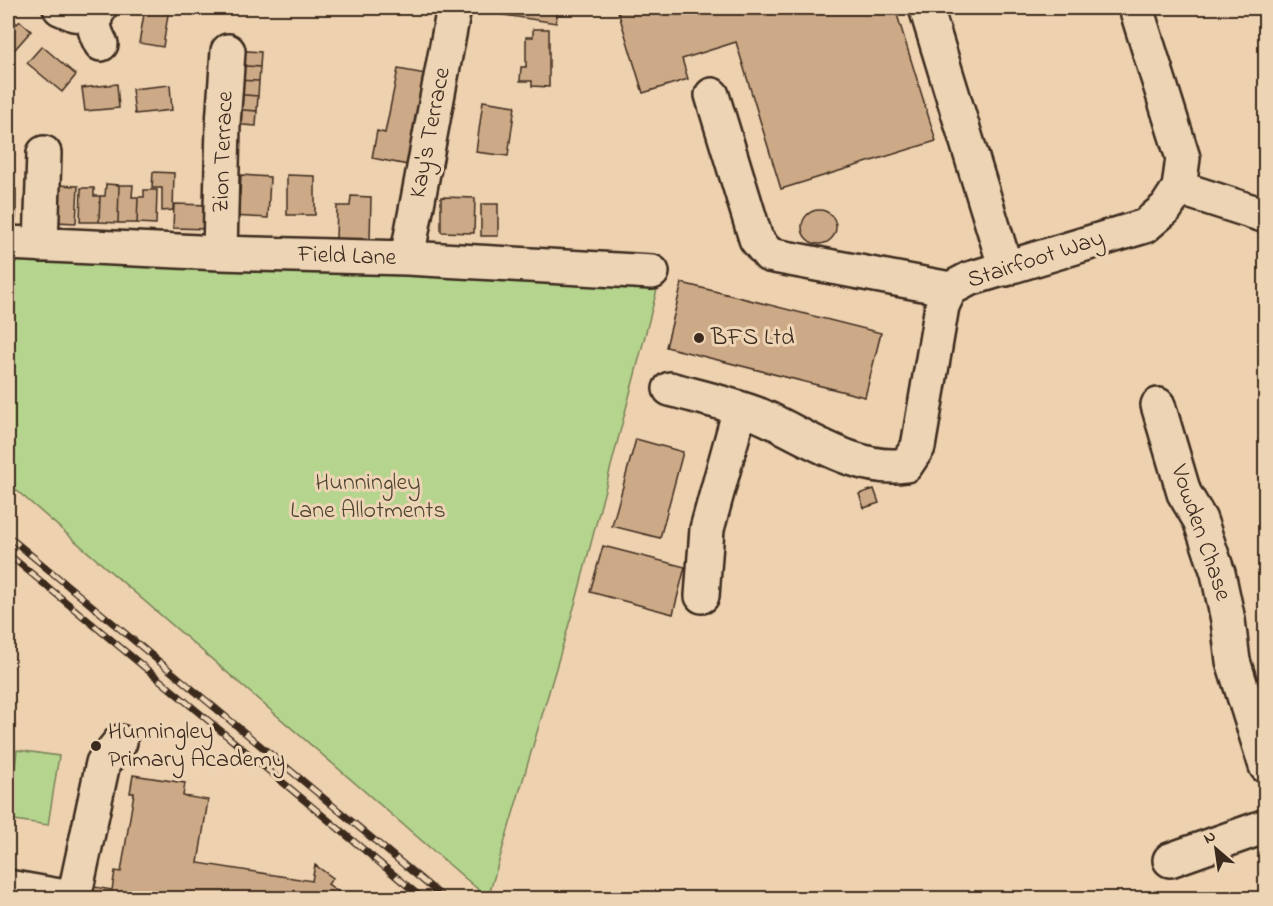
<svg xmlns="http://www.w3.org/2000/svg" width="1273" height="906" viewBox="0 0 1273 906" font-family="'Indie Flower',sans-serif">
<rect width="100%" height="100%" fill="#eed1af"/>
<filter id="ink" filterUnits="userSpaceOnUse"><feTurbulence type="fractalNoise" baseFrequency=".0167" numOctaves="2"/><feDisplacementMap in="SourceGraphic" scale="12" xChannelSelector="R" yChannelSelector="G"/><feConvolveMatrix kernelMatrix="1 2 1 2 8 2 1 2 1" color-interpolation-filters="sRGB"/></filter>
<g filter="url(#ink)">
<path fill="#b5d58e" stroke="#788056" stroke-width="1.5" d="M8,257L659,282L577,597L488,898L8,483Z
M17,750L59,756L48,825L8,819Z"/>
<path fill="#cdaa87" stroke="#3b2a1e" stroke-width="1.5" d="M145,8H169L163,47L139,43Z
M492,8H538L558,10L556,23L491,13Z
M617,8H895L936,141L781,189L736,42L682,59L688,79L643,93Z
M8,15L17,24L20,21L31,31L8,57Z
M533,29H549V87L532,86V81H520L521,67H526V37H533Z
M42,46L76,75L62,92L27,63Z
M234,50L261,52L260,67L233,65Z
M233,65L260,67L259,81L232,80Z
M398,69L426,74L408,165L372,158L377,131L385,133Z
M232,80L259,81L258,96L231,94Z
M117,84L119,108L85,111L82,88Z
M170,85L172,110L135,114L132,89Z
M231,94L258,96L257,111L230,109Z
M483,101L515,106L508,156L476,152Z
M230,109L257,111L256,126L229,124Z
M153,172L174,173L173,210L162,211V188H152Z
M241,175L270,177L268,218L232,216L233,194L240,195Z
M287,175L315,176V215H287Z
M106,184L119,185L118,223L99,222L100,196H105Z
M56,185L78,186L76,223L55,222Z
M119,185H133L132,197H138L137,223H118Z
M81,188H94V196H100L99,222H80Z
M8,189H16V218H8Z
M144,190H157L156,224L137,223L138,197H144Z
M351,196L371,197L370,240L336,239L337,206H350Z
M441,197L475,198L474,233L441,232Z
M174,204L210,205L209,229L173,228Z
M481,204H498V236H481Z
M802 227a17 17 0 1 1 34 0a17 17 0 1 1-34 0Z
M682,283L881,333L865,397L666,347Z
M636,439L683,452L660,538L612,526Z
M874,489L879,503L864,508L859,494Z
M603,546L685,567L673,614L590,592Z
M133,775L185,783L183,796L208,800L198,863L312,881L315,865L333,878L328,884L347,898H87L89,886L112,890L115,871L121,872L134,793H130Z"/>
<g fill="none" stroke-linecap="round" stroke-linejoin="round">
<g stroke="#3b2a1e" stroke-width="38">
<path id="minor" d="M60,8L74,14L94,16
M100,8C91,20 94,31 101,44
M926,8L1006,269
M712,95L756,239L769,255L950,289
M1179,188L1266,216
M8,243L220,253L407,258L652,272
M41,245L44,153
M220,253L223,124L228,51
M407,258L454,8
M670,389C699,397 731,404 759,415C803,434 856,473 906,465L918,447L942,306L950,289L969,279L1145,226L1166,208L1179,188L1183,158L1136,8
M1158,405L1184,493L1200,520L1218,573L1228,620L1233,661L1266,766
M702,596L707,529L740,409
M1170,860L1266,826
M8,887L71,898
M74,898L103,763L120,742"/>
</g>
<use href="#minor" stroke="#edd4b5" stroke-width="33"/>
<g stroke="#3b2a1e" stroke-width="7">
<path id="rail" d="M8,536L444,898
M8,554L422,898"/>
</g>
<use href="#rail" stroke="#edd4b5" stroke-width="4.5" stroke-dasharray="14" stroke-linecap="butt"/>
</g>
</g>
<g fill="#3b2a1e" stroke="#edd4b5" stroke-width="2">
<circle cx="699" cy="338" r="6"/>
<circle cx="96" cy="746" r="6"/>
</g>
<g text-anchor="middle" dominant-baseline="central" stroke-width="6" stroke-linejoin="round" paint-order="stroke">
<g font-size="24" fill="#3b2a1e" stroke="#edd4b5">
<text transform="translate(431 133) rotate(-79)">Kay's Terrace</text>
<text transform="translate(224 152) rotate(-88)">Zion Terrace</text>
<text transform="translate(347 257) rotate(2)">Field Lane</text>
<text transform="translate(1036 260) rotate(-18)">Stairfoot Way</text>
<text transform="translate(1200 533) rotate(71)">Vowden Chase</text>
</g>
<g font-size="24" fill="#3b2a1e" stroke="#edd4b5" text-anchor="start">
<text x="711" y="338">BFS Ltd</text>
<text x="108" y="732">Hunningley<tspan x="108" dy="28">Primary Academy</tspan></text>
</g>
<g font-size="24" fill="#4d442f" stroke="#edd4b5">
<text x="368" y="483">Hunningley<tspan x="368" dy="28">Lane Allotments</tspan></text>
</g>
</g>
<rect width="1273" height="906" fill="none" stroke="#edd4b5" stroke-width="30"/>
<rect x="15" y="15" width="1243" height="876" fill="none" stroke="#3b2a1e" stroke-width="2" filter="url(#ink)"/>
<g transform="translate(1216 849) rotate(331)" stroke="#edd4b5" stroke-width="4.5" paint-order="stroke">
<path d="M0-4.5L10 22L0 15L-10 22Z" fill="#3b2a1e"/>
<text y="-9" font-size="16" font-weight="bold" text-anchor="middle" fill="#3b2a1e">N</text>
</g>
</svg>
